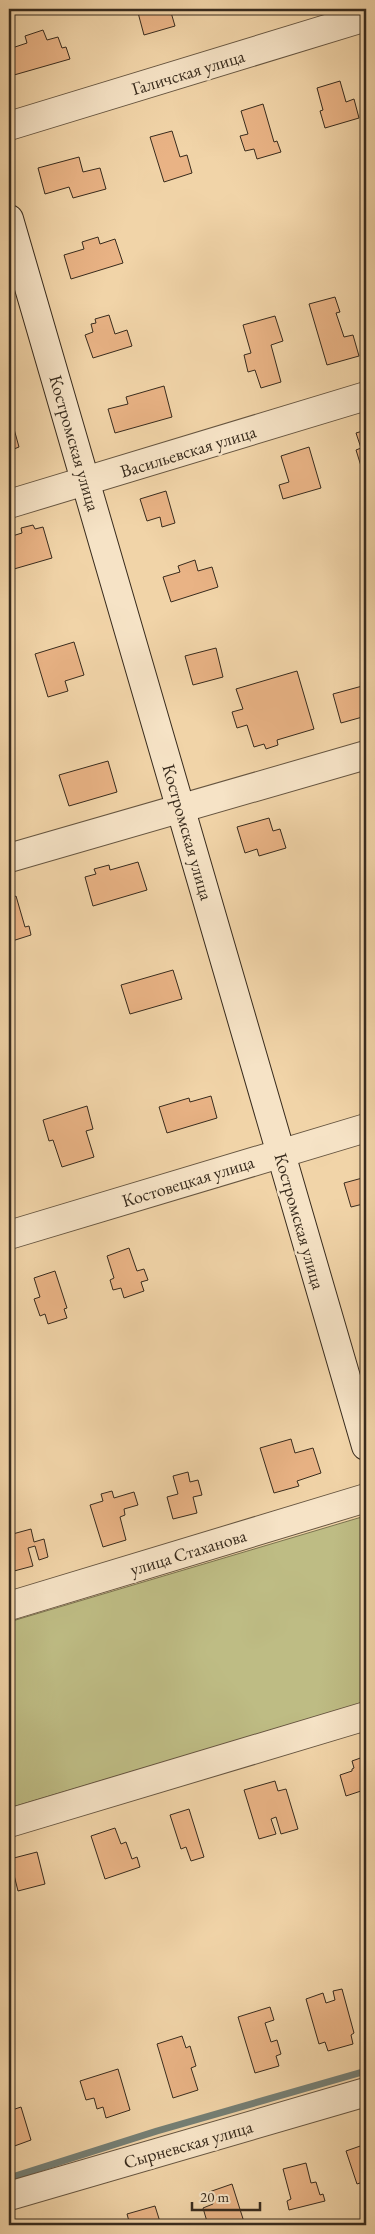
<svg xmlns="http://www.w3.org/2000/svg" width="375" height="2234" viewBox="0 0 375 2234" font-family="'EB Garamond',serif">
<rect width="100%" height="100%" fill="#f1d4a8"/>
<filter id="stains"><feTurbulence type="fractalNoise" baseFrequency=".004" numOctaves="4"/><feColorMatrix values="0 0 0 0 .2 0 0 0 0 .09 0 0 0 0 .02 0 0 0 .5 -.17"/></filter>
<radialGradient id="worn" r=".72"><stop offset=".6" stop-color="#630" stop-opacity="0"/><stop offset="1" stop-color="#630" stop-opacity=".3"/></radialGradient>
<path fill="#bebc84" stroke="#7b7450" d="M365,1516L366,1702L9,1808V1622Z"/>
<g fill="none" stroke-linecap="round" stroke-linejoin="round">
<path stroke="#757f75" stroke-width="7" d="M9,2178L157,2131L366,2071"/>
</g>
<path fill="#e9b385" stroke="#382b1d" d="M137,9H170L175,26L144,35Z
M43,30L47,40L58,37L62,48L66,47L70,59L14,75L9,59V49L27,43L25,36Z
M340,81L346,102L354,99L359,118L325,128L320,111L323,110L317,88Z
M263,104L274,142L277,141L281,152L257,159L254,149L245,151L240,136L248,134L241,111Z
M172,131L180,157L187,155L192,173L164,182L150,137Z
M79,157L83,172L100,168L106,189L73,198L69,187L45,194L38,168Z
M98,237L100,244L115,239L123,263L71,279L64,255L84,249L82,242Z
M335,297L340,312L336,313L344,337L353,335L359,356L327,365L309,304Z
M109,315L115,334L127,330L132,346L93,358L85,335L93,332L91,324L96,323L95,319Z
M275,316L283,341L271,345L281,382L261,388L255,370L248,372L244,355L251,353L243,325Z
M164,386L172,417L115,433L108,409L128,404L126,397Z
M14,429L19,447L9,451V431Z
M366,430V466H361L356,450L361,448L356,433Z
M309,447L321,488L283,499L279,485L289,482L281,456Z
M166,491L175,523L162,527L160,517L147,521L140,499Z
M33,525L35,529L43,527L52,558L14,569L13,565L9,566V537L22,533L21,528Z
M195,560L198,571L212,567L218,587L171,602L163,577L180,572L178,566Z
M74,642L84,675L65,681L68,691L48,697L35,654Z
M216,648L223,677L193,685L185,656Z
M297,671L314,729L277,740L278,745L266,749L264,744L254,747L247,725L237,728L232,712L243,709L236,689Z
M366,685V716L341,723L333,694Z
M108,761L117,792L69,806L59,775Z
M269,818L273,831L280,829L286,848L259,856L257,849L245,853L237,827Z
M138,862L147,890L93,906L85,877L96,874L94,869L109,865L110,870Z
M16,896L25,927L29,926L31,935L9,942V899Z
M173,970L182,999L130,1014L121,985Z
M211,1096L217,1118L167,1133L159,1107L189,1098L190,1102Z
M87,1106L93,1129L86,1131L94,1157L62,1167L53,1140L49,1141L43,1120Z
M366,1177V1214L363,1204L351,1207L344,1183Z
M129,1248L137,1271L144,1269L148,1280L141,1282L144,1291L124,1298L121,1288L113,1290L110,1280L114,1278L107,1256Z
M366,1262V1284L361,1263Z
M55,1271L67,1308L64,1309L67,1318L48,1324L45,1314L40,1316L34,1299L40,1297L34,1278Z
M291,1439L295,1453L313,1448L321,1473L297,1481L299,1486L274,1493L260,1448Z
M188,1472L190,1482L198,1480L202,1495L193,1497L197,1513L173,1519L167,1497L178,1494L173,1476Z
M112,1491L114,1498L134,1492L138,1505L124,1509L125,1515L120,1517L126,1540L103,1547L90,1505L103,1501L101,1494Z
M31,1529L34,1542L44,1539L48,1557L39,1560L35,1546L28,1548L33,1566L14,1571L9,1551V1535Z
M366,1756V1798L364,1790L346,1796L340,1775L352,1771V1769L354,1768L352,1761Z
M275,1781L278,1791L286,1789L298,1829L281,1834L276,1817L271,1819L276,1834L259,1839L244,1790Z
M189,1809L204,1857L191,1861L186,1847L181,1849L170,1815Z
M115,1828L121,1844L126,1842L132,1859L137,1857L140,1867L105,1879L91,1836Z
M37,1852L45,1884L18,1891L10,1859Z
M342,1989L354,2033L351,2035L353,2044L328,2051L325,2042L319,2044L306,1999L323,1993L326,2003L335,2000L333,1991Z
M270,2007L274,2020L265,2023L271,2042L277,2040L281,2054L276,2056L279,2066L255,2073L238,2017Z
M182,2036L186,2048L190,2046L196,2066L191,2068L198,2090L173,2098L157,2044Z
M118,2069L130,2110L106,2118L103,2107L97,2109L94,2098L86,2100L80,2081Z
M21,2107L31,2140L9,2148V2111Z
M366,2144V2181L357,2184L346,2151Z
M306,2163L311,2183L316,2182L320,2195L323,2194L325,2201L289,2210L287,2201L291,2199L283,2169Z
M232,2184L244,2222L236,2225H208L203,2208L213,2204L209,2192Z
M155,2206L161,2225H130L127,2214Z"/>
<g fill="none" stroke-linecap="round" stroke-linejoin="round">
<g stroke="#665540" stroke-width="30">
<path id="street" d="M9,126L366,17
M9,504L366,396
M9,858L366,755
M9,1235L366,1128
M9,1606L366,1498
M9,1823L366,1716
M9,2196L366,2092"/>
</g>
<g stroke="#382b1d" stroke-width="30">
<path id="secondary" d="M9,219L366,1446"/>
</g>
<use href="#street" stroke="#f6e3c6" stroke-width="28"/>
<use href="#secondary" stroke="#f6e3c6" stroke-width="28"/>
</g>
<g text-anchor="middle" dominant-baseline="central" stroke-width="5" stroke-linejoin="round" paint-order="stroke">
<g font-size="18" fill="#382b1d" stroke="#f6e3c6">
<text transform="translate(188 72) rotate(-17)">Галичская улица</text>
<text transform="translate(75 443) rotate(74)">Костромская улица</text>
<text transform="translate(188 451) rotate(-17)">Васильевская улица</text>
<text transform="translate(188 832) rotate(74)">Костромская улица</text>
<text transform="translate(188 1181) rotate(-17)">Костовецкая улица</text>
<text transform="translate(300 1221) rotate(74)">Костромская улица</text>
<text transform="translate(188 1552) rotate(-17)">улица Стаханова</text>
<text transform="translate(188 2144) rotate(-16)">Сырневская улица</text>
</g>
</g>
<rect width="375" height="2234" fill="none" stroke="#f1d4a8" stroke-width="30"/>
<rect x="10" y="10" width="355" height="2214" fill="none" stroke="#382b1d" stroke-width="2.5"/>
<rect x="15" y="15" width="345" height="2204" fill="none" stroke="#382b1d"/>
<path d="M192 2202v8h68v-8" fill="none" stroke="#382b1d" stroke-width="2.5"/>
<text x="200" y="2202" font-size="15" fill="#382b1d" stroke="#f6e3c6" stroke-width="4" paint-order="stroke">20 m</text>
<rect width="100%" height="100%" filter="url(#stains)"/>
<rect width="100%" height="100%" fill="url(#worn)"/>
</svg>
